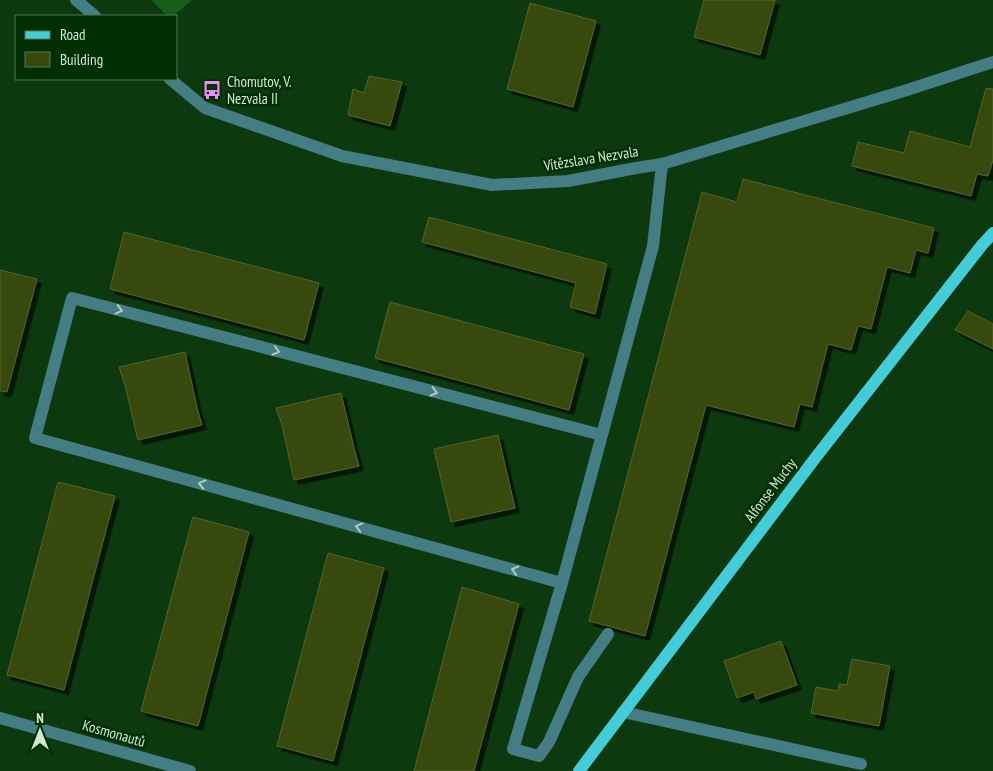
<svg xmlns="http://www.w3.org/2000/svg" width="993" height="771" viewBox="0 0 993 771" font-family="'PT Sans Narrow',sans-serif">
<defs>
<filter id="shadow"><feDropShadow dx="4.5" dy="4.5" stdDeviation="0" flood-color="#0009"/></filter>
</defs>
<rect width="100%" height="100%" fill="#0d390e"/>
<path fill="#165e19" d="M151,0H192L173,16H167Z"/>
<path fill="#38480b" stroke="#53642b" filter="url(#shadow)" d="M704,0H775L760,55L694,37Z
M530,3L596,21L573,107L507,89Z
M369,76L402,82L390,126L348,115L353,89L364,93Z
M986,88L993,89V160L988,176L977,174L971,196L852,166L858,142L904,153L910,131L970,147Z
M743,179L934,228L928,253L916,250L910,273L887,267L871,329L858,326L851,350L828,344L812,407L800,404L794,427L706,405L645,636L589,621L702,192L737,202Z
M429,217L607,264L595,314L570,307L576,283L422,242Z
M124,232L319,283L304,340L110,289Z
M0,270L37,279L7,392L0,391Z
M390,302L584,354L569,410L375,358Z
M968,311L993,324V349L955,330Z
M185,352L197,408L202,425L138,440L125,385L119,367Z
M341,393L354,448L359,466L294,480L282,425L276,408Z
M498,435L515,508L451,522L434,449Z
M58,482L115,496L64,690L7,675Z
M193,517L249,532L198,726L141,711Z
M328,553L384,568L333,761L277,746Z
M462,587L519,604L474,771H414Z
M781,641L797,685L756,699L754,692L737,698L724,661Z
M852,659L890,666L879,726L811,713L816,687L838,691L839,684L847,685Z"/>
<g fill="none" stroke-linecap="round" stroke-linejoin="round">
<path stroke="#447e84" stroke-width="12" d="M76,0L95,16
M170,79L205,108L342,156L492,185L568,181L636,168L662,164L904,91L993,62
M562,583L35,438L72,298L602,435
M608,634L578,677L549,742L539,756L513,749L562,583L653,246L662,164
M623,712L861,764
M0,718L190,771"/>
<path stroke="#43cdd9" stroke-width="12" d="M579,771L816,457L982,245L993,233"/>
</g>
<defs><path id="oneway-chevron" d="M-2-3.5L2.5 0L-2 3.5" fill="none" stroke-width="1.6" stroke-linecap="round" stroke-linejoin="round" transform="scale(1.25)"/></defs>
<g stroke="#aecebd">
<use href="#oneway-chevron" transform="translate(119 310) rotate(15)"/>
<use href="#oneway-chevron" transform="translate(276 351) rotate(15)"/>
<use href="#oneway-chevron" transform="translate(434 392) rotate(14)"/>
<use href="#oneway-chevron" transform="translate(202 484) rotate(-165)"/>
<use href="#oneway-chevron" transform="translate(359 527) rotate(-165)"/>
<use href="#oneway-chevron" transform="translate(515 570) rotate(-165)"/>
</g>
<defs>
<g id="bus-bare" transform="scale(1.5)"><path d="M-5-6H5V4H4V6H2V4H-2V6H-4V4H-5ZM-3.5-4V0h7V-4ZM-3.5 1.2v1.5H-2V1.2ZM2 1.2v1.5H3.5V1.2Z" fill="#ee8cf8" stroke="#012f04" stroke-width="2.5" paint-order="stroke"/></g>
</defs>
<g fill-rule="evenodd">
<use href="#bus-bare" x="212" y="90"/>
</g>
<g text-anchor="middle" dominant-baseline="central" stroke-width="5" stroke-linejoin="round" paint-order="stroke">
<g font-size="15" fill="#d1e9d0" stroke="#012f04" text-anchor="start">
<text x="227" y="81">Chomutov, V.<tspan x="227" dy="17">Nezvala II</tspan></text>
</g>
<g font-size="15" fill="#d1e9d0" stroke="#012f04">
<text transform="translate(591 158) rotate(-9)">Vítězslava Nezvala</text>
<text transform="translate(770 490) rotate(-53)">Alfonse Muchy</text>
<text transform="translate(114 733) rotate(16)">Kosmonautů</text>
</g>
</g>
<rect x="15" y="15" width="162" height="65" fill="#012f04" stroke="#547956"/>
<rect x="25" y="31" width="25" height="8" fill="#43cdd9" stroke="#547956"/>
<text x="60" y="40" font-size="15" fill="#d1e9d0">Road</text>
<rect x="25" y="52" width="25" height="15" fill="#38480b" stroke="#547956"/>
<text x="60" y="65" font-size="15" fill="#d1e9d0">Building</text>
<g transform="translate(40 731)" stroke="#012f04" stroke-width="4" paint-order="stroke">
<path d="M0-4L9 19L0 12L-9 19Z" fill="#d1e9d0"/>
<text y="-8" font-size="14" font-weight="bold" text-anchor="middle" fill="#d1e9d0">N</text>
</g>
</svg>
